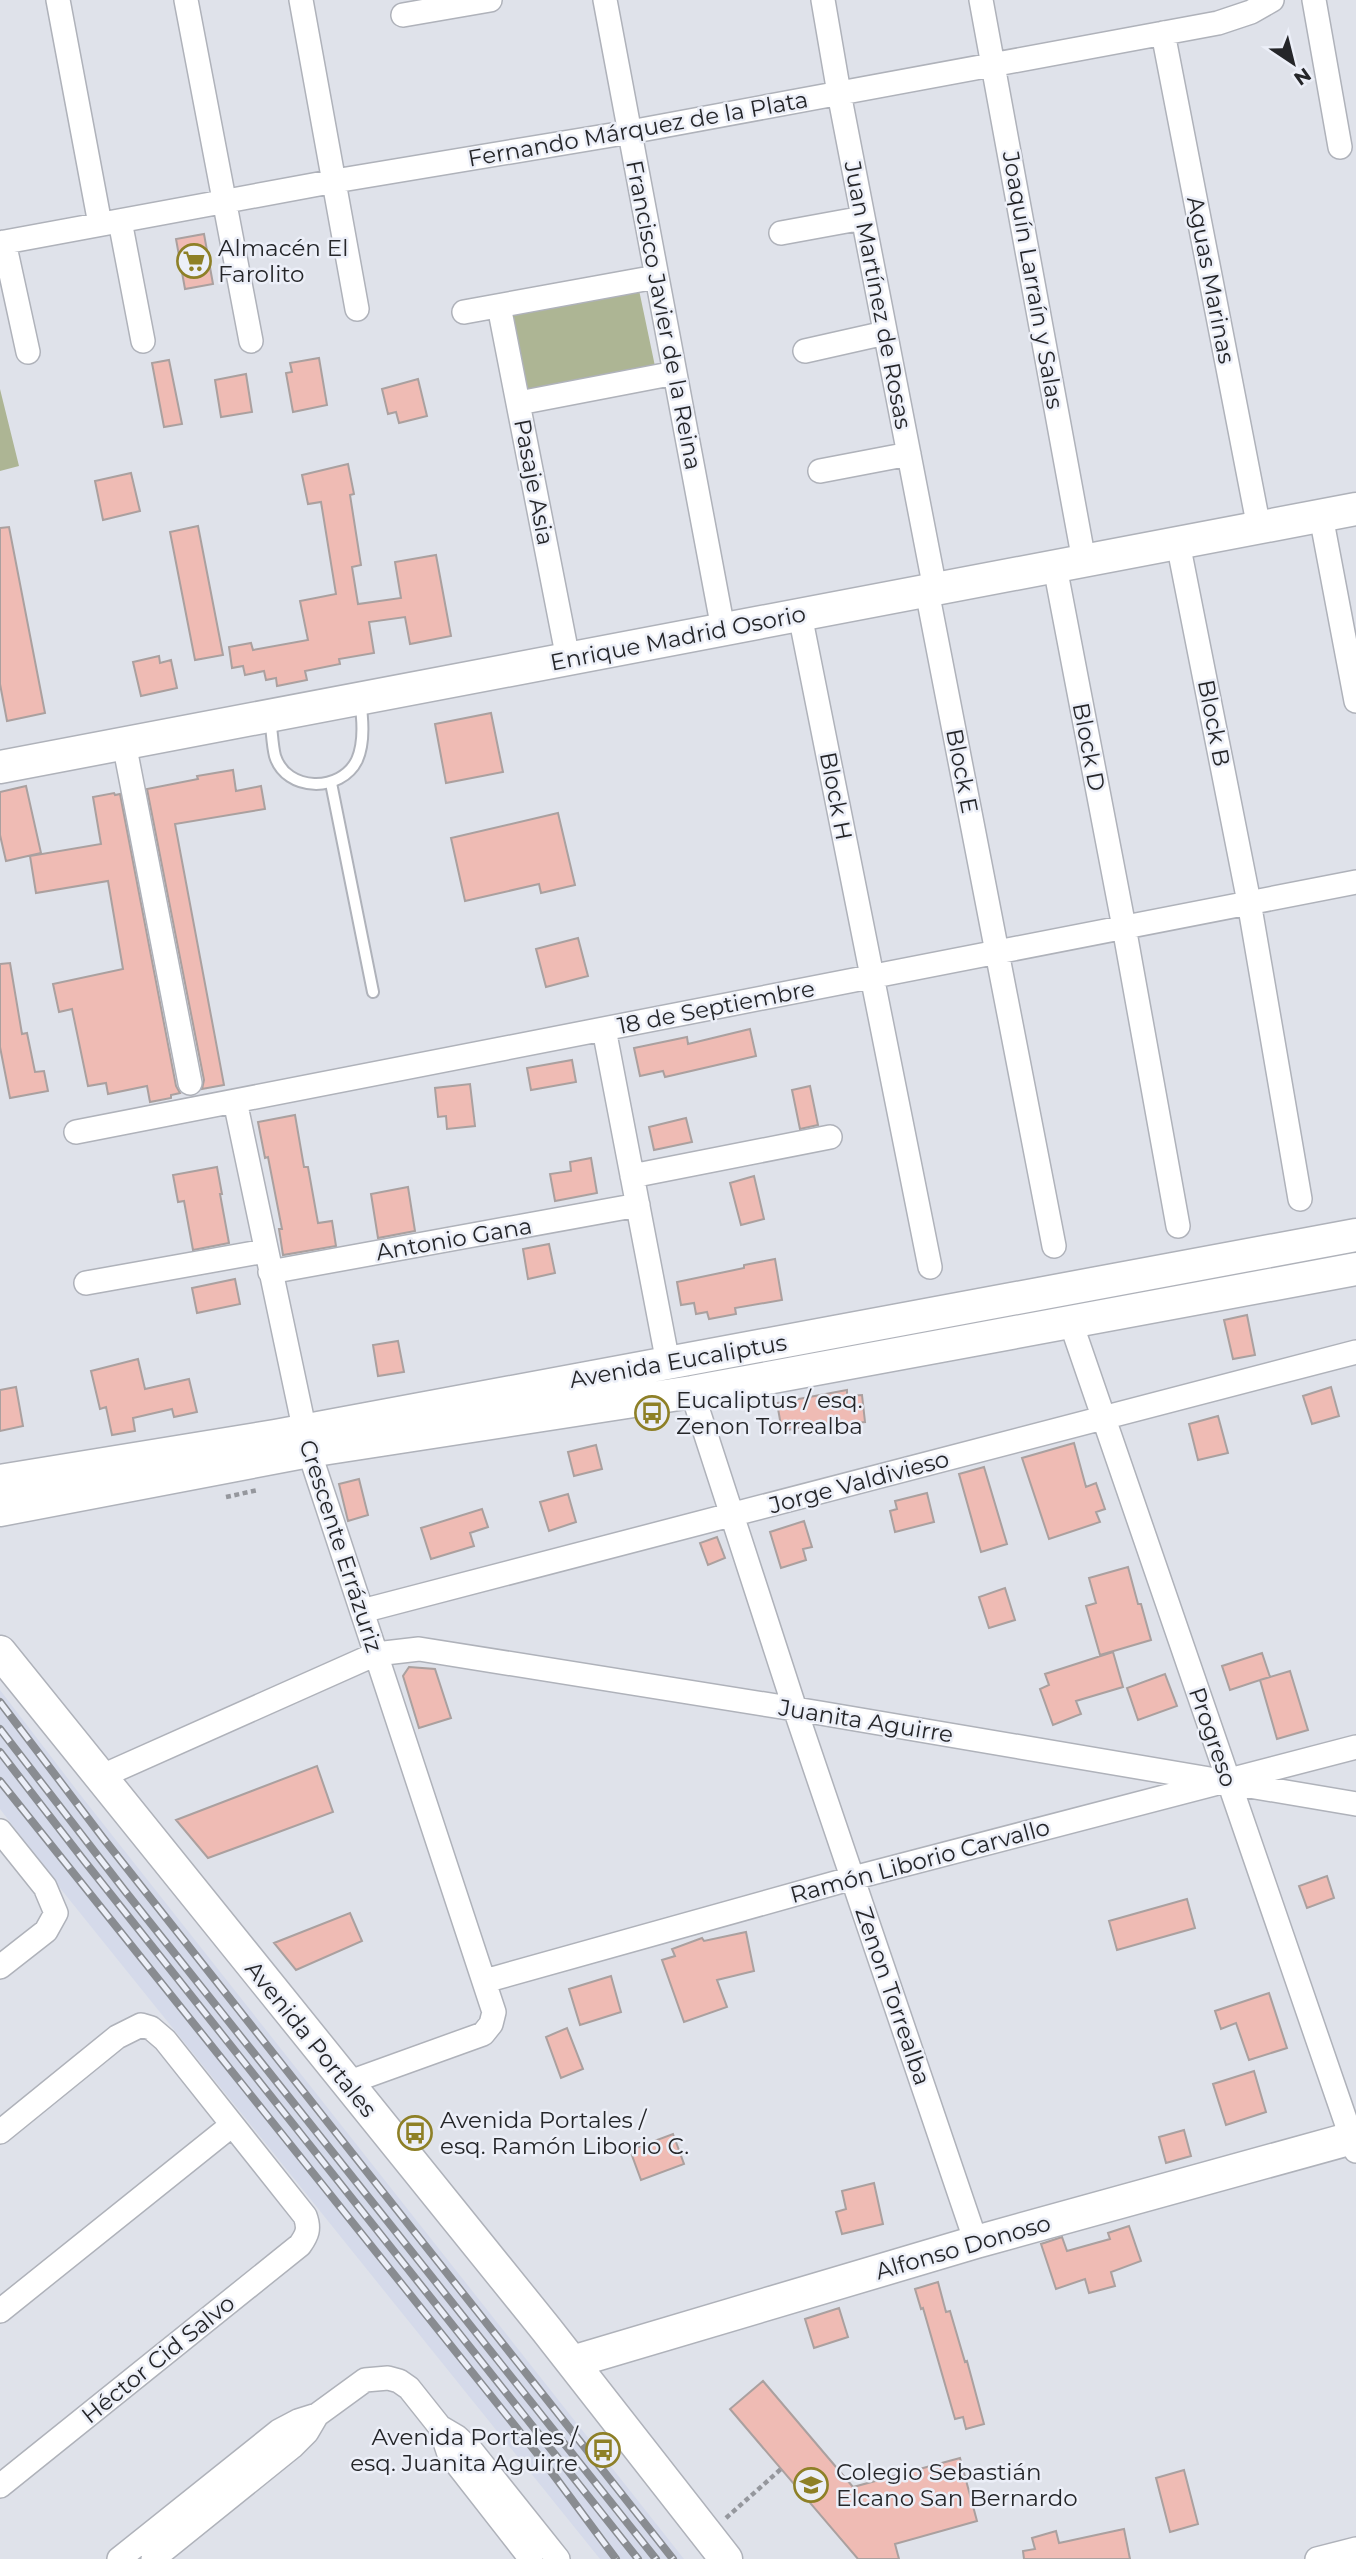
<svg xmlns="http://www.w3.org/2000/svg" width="1356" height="2559" viewBox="0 0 1356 2559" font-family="Montserrat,sans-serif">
<rect width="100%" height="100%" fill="#dfe2ea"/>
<path fill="#d5daea" d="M0,1690L82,1797L684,2559H600L60,1888L0,1809Z"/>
<path fill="#adb594" d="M639,290L656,371L523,395L509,314Z
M0,389L19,466L0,471Z"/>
<path fill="#efbbb4" stroke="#aaa09f" stroke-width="2" d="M204,234L213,284L185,289L176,239Z
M319,358L327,405L293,412L286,373L292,372L290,363Z
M169,360L182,424L164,427L152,363Z
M246,374L252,412L221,417L215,380Z
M418,379L427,416L399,423L396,412L388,414L382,389Z
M348,464L354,494L350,495L361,565L352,567L358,604L401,598L395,562L436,555L451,636L410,644L405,617L369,622L374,653L339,659L340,664L305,671L307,680L277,686L276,678L266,680L264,671L245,675L243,666L232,668L229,647L251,643L253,650L308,640L300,601L336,594L321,502L308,504L302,475Z
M131,473L140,511L103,520L95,481Z
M198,526L223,655L195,660L170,532Z
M9,527L45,713L7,721L0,684V528Z
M159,656L160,663L171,660L177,688L141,696L133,662Z
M491,713L503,772L446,783L435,724Z
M233,770L236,791L261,786L265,809L175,824L224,1085L202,1089L204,1080L147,789L198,779L197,776Z
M26,786L41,853L6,861L0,835V792Z
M114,793L115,795L120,794L176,1086L180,1093L171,1095V1098L150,1102L147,1086L108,1094L106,1083L88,1086L72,1009L59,1012L53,984L123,969L108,881L36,893L30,856L101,844L93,797Z
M558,813L575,885L541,893L539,884L465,901L451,838Z
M578,938L588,976L546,987L536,949Z
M10,963L22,1034L27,1033L35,1072L44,1071L48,1091L10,1098L0,1047V964Z
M750,1029L756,1056L665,1077L663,1071L640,1076L634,1048L687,1037L688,1044Z
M572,1060L576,1082L531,1090L527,1068Z
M470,1084L475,1126L447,1129L446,1116L438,1117L435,1088Z
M810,1086L818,1125L800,1129L792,1090Z
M295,1115L304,1167H308L318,1223L332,1221L336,1246L283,1255L279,1229H282L268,1157L265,1158L258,1122Z
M686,1118L692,1142L654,1150L649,1127Z
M591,1158L597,1193L555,1201L550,1174L571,1171L570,1162Z
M217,1167L222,1194H220L229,1243L193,1250L184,1201L178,1202L173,1175Z
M754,1176L764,1219L741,1225L730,1183Z
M408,1187L415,1231L378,1238L371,1194Z
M549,1244L555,1273L528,1279L523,1249Z
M775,1259L782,1300L735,1308L736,1314L709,1319L707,1312L696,1314L694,1303L681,1305L677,1282L744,1268V1265Z
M235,1279L240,1304L197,1313L192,1288Z
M1247,1315L1255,1355L1233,1359L1224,1320Z
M398,1341L404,1372L378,1376L373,1345Z
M138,1359L145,1389L189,1379L197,1412L174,1417L172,1409L133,1418L135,1431L112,1435L106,1407L100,1409L91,1371Z
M16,1387L23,1426L0,1431V1390Z
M1331,1387L1339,1416L1312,1424L1303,1396Z
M847,1390V1396L862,1395L865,1422L824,1426V1423L782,1431L777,1403Z
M1218,1416L1228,1453L1198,1460L1189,1424Z
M1074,1443L1086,1487L1096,1483L1105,1509L1096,1512L1100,1522L1049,1539L1022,1458Z
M596,1445L602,1469L574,1476L568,1452Z
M984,1467L1007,1544L981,1552L959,1474Z
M359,1479L368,1515L348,1521L339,1484Z
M927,1493L934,1522L895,1532L890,1511L897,1509L895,1501Z
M568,1494L576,1522L549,1531L540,1502Z
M482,1509L488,1527L470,1533L474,1546L431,1559L421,1528Z
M804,1521L812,1547L803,1549L806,1560L781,1568L770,1532Z
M717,1537L725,1558L708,1565L700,1543Z
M1128,1567L1138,1604H1141L1151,1640L1100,1655L1086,1606L1096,1603L1089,1578Z
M1005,1588L1015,1620L989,1628L979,1597Z
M1113,1652L1123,1687L1076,1701L1081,1714L1053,1725L1040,1689L1049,1685L1045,1674Z
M1262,1653L1270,1677L1260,1680L1290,1671L1308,1730L1277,1739L1260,1680L1230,1690L1222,1666Z
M409,1667L435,1669L451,1718L419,1728L403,1676Z
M1165,1674L1177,1706L1138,1720L1127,1688Z
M317,1766L333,1812L208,1858L176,1820Z
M1327,1876L1334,1898L1307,1908L1299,1886Z
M1187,1899L1195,1928L1117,1950L1109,1921Z
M350,1913L362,1941L296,1970L274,1943Z
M746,1932L754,1971L717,1980L727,2007L684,2022L662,1960L675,1956L672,1949L702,1938L704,1941Z
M611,1976L621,2012L580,2025L569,1989Z
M1269,1993L1287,2048L1249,2060L1236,2023L1221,2029L1215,2011Z
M567,2028L583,2069L561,2078L546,2037Z
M1254,2071L1266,2112L1226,2125L1213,2084Z
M1184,2130L1191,2156L1166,2163L1159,2137Z
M673,2134L684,2164L641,2180L630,2150Z
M874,2183L883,2224L842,2234L836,2212L846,2209L842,2191Z
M1129,2226L1141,2261L1111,2272L1115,2286L1089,2293L1085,2279L1056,2289L1041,2244L1062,2237L1067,2251L1110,2239L1108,2233Z
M938,2282L946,2312L950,2311L965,2362L967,2361L984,2424L966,2429L963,2417L955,2419L923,2308L921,2309L915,2289Z
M839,2308L848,2337L814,2348L805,2319Z
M763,2381L853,2487L960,2458L977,2521L895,2544L899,2559H858L730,2409Z
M1184,2470L1198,2524L1170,2532L1156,2478Z
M1124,2529L1130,2559H1024L1023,2551L1035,2549L1032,2538L1056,2531L1059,2543Z"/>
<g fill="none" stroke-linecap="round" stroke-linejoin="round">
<g stroke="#afb2ba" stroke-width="14">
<path id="lane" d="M270,718C272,730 272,744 275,756C286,792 341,793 357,760C365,742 363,720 360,701
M331,783L373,992"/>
</g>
<g stroke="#afb2ba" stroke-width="26">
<path id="street" d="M58,0L100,224
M186,0L251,341
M301,0L357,309
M605,0L723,629
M823,0L839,93L935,589
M981,0L1084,561
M1314,0L1340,147
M403,15L490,0
M1163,33L1259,528
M120,221L143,341
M781,233L863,218
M4,242L28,352
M0,243L335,181L630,132L1218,23L1251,12L1272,0
M499,306L568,659
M464,312L656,277
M805,351L885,333
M519,403L675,373
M820,471L909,454
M1321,516L1356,701
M1178,543L1249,902L1300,1199
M1055,567L1124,927L1178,1226
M927,591L1054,1246
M800,615L930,1267
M124,743L190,1083
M604,1029L668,1363
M235,1101L309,1451L494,2012L491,2024L483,2034L347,2083
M76,1132L1356,882
M632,1176L830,1137
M270,1272L638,1205
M86,1283L265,1251
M1071,1323L1356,2151
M692,1392L795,1709L976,2242
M362,1611L1356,1352
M100,1777L376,1654L419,1649L820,1713L1356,1804
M0,1831L45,1887L56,1913L46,1931L0,1967
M485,1981L853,1878L1356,1747
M0,2132L117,2037L141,2025L151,2028L165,2040L305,2216C310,2229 307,2235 300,2245L0,2486
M0,2311L232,2125
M440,2427L449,2454L531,2559
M119,2559L279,2431L298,2421L317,2415L365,2380L388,2378L399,2381L409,2388L440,2427L457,2437L471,2450L558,2559
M153,2559L292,2447L307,2432L317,2415
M1317,2559L1356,2549"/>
</g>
<g stroke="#afb2ba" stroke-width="35">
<path id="secondary" d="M0,767L1356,509
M0,1481L275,1436L1356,1235
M0,1510L309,1451L692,1392L1356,1269
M0,1652L546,2329L726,2559
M572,2362L976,2242L1356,2137"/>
</g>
<path stroke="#95979d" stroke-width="4.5" stroke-dasharray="5 3.5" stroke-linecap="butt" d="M226,1497L258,1490
M726,2518L781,2469"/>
<use href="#lane" stroke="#fff" stroke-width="10"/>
<use href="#street" stroke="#fff" stroke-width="23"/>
<use href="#secondary" stroke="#fff" stroke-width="32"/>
<g stroke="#898c91" stroke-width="8">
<path id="rail" d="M0,1702L103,1838L673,2559
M0,1729L125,1891L656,2559
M0,1752L82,1858L638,2559
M0,1781L547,2466L616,2559"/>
</g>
<use href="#rail" stroke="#eceff8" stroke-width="5" stroke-dasharray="16" stroke-linecap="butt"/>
</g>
<defs>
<g id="supermarket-ring" transform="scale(1.75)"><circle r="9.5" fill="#eceff8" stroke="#8e8027" stroke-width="1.5"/><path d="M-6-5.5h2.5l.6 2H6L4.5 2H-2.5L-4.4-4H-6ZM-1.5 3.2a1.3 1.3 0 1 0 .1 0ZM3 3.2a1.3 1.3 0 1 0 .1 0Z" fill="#8e8027"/></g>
<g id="bus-ring" transform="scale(1.75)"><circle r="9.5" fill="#eceff8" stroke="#8e8027" stroke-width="1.5"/><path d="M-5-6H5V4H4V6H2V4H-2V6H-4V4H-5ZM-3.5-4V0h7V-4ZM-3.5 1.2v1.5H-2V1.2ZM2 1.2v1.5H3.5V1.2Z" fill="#8e8027"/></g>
<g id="school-ring" transform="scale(1.75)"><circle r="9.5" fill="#eceff8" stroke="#8e8027" stroke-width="1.5"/><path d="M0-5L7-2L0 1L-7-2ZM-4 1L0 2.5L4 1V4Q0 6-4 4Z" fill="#8e8027"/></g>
</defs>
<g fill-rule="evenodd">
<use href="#supermarket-ring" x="194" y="261"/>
<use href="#bus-ring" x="652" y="1413"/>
<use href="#bus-ring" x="415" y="2133"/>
<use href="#bus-ring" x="603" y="2450"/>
<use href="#school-ring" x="811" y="2485"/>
</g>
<g text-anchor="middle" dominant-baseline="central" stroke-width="5" stroke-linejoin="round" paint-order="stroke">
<g font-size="23" fill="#252629" stroke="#eceff8">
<text transform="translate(638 129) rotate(-10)">Fernando Márquez de la Plata</text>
<text transform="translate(1033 280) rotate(80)">Joaquín Larraín y Salas</text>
<text transform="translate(1211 280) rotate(79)">Aguas Marinas</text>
<text transform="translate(878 295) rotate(79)">Juan Martínez de Rosas</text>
<text transform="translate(664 315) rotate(79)">Francisco Javier de la Reina</text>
<text transform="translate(534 482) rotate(79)">Pasaje Asia</text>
<text transform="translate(678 638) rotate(-11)">Enrique Madrid Osorio</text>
<text transform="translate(1214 723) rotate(79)">Block B</text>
<text transform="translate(1089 747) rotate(79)">Block D</text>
<text transform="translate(962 771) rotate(79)">Block E</text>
<text transform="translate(836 796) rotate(79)">Block H</text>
<text transform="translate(716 1007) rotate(-11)">18 de Septiembre</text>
<text transform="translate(454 1239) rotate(-10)">Antonio Gana</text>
<text transform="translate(678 1361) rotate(-10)">Avenida Eucaliptus</text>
<text transform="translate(859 1482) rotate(-15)">Jorge Valdivieso</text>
<text transform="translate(341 1546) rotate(72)">Crescente Errázuriz</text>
<text transform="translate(866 1721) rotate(9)">Juanita Aguirre</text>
<text transform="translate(1213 1737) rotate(71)">Progreso</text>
<text transform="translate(920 1861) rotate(-15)">Ramón Liborio Carvallo</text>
<text transform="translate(893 1996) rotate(71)">Zenon Torrealba</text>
<text transform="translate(311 2039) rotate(51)">Avenida Portales</text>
<text transform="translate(963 2247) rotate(-16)">Alfonso Donoso</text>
<text transform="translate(158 2359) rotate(-39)">Héctor Cid Salvo</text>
</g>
<g font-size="23" fill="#252629" stroke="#eceff8" text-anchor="start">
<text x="218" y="248">Almacén El<tspan x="218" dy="26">Farolito</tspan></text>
<text x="676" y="1400">Eucaliptus / esq.<tspan x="676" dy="26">Zenon Torrealba</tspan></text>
<text x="440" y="2120">Avenida Portales /<tspan x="440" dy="26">esq. Ramón Liborio C.</tspan></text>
<text x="578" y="2437" text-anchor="end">Avenida Portales /<tspan x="578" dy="26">esq. Juanita Aguirre</tspan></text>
<text x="836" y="2472">Colegio Sebastián<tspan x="836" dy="26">Elcano San Bernardo</tspan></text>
</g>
</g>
<g transform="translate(1293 63) rotate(145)" stroke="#eceff8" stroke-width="5" paint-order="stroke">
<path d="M0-5L12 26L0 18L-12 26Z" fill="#252629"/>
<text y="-10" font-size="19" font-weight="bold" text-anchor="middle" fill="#252629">N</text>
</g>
</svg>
